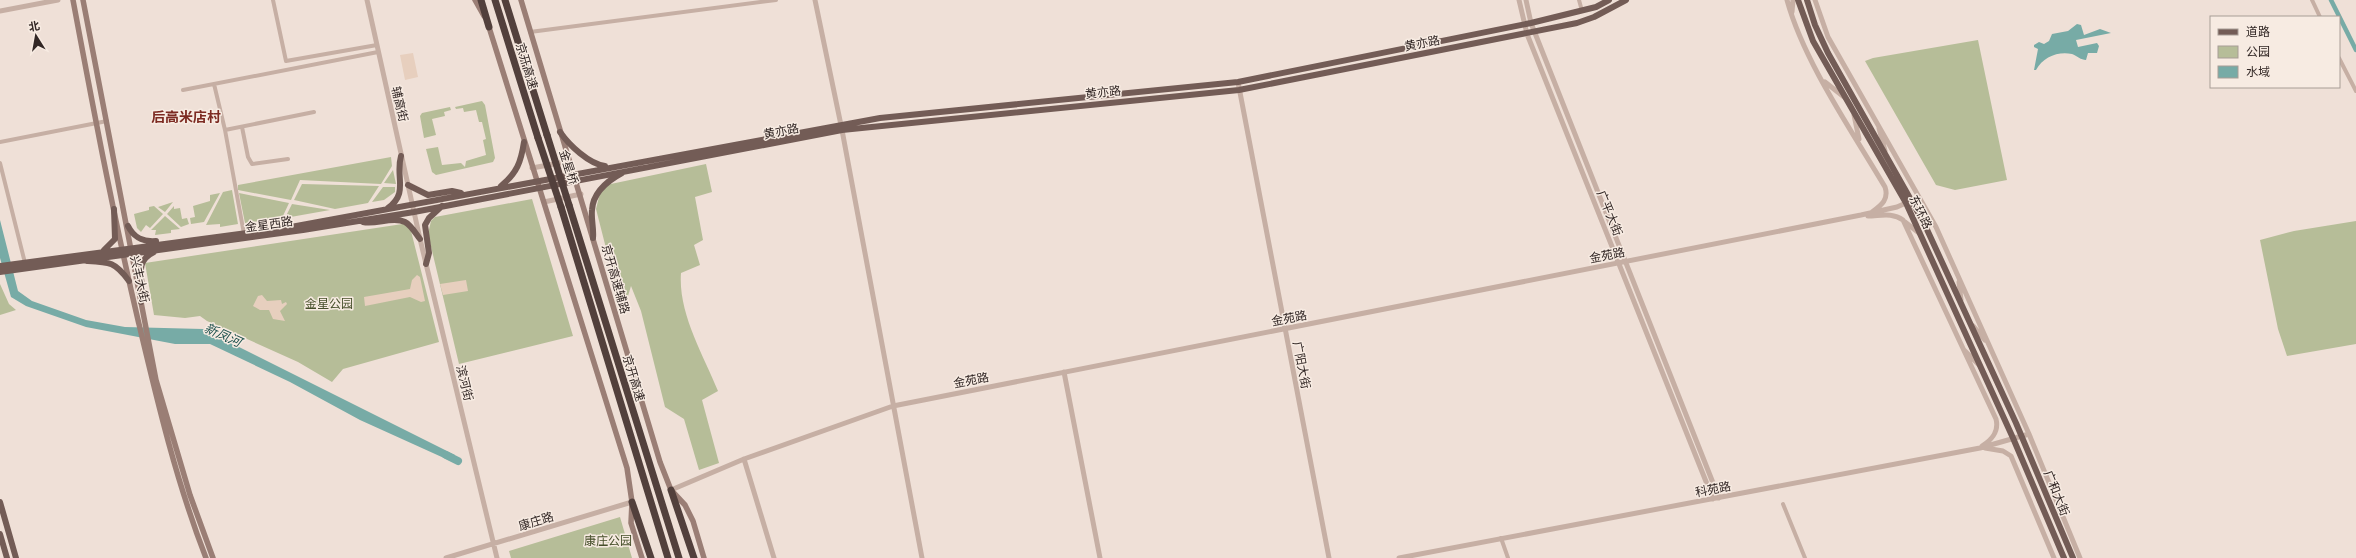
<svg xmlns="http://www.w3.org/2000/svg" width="2356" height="558" viewBox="0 0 2356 558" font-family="Poppins,'Noto Sans SC',sans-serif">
<rect width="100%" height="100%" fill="#efe0d7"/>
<path fill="#b6bd98" d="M1978,40L2007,180L1955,190L1936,185L1865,61L1873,58Z
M482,101L485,105L495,158L493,162L436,175L432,172L426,149L438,147L442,165L461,163L465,167L466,161L486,155L483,140L486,139L482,122H479L476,110L464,112L463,108L456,109L455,107Z
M450,107L451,110L444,112L445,116L432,119L436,135L424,138L420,116L422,113Z
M391,157L392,166L381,184L300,180L291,200L238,190V185Z
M706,164L712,192L695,197L703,240L694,245L700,265L681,273C678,313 703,354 718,391L702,400L719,463L699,470L684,419L665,407L641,311L631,286L628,296L620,303L596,209L600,193L606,185Z
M393,170L396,184L384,183Z
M302,184L379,186L368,203L335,209L294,200Z
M383,187H395V192L384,200L372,202Z
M232,190L238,224L220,227V224L206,225L223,192Z
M220,193L204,222L191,224L190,218L195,217L193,206L210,201V195Z
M239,193L289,203L282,218L245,223Z
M532,199L573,336L459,364L428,234L431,221L435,217Z
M173,202L165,212L158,207Z
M292,204L330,210L285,218Z
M154,206L163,214L150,228L146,225L141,232L137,228L134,214L149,210V207Z
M174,206V209L180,208L182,219L187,218L189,224L181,227L167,214Z
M165,216L180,229L171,230V233L155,235L156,230H151Z
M2356,221V344L2287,356L2278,329L2260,240L2294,231Z
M409,223L439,342L343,369L332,382L298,362L207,321L200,316L185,318L154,315L145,263Z
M0,284L9,304L16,310L0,315Z
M620,517L632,558H511L509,551Z"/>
<path fill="#e7cfbe" d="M413,53L418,77L405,80L400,55Z
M417,275L420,277L425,301L421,302L410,297L365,306L364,297L410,289L412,280Z
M466,280L468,291L443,295L440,284Z
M262,295L267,301L281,300L282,304L286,302L287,304L280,311L285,321L273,319L269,310H260L253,306L258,296Z"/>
<path fill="#77aba6" d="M2077,24L2081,25L2084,35L2100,29L2111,33L2076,40L2078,47L2097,43L2099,46L2097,53H2088L2086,60C2081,60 2077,56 2072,54C2058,51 2043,57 2036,70H2034L2038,49L2034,47V45L2039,42L2044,44L2049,41L2052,34L2068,31Z
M0,220L18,291L32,301L86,320L125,327L203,329L455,455V463L360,420L290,382L210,344H175L86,327L26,306L11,297L0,258Z"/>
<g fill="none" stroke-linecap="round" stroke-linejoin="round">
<path stroke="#77aba6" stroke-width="4.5" d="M2331,0L2356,50"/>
<path stroke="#77aba6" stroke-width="8" d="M446,455L458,461"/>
<path stroke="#c6afa4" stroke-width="4" d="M273,0L286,61L377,45
M1579,0L1582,11
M2312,0L2320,17
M530,32L776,0
M2339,58L2356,91
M214,84L225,130
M183,90L378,52
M242,127L248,157L252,164L288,159
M0,142L107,121
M0,163L25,263
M244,234L225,130L314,112
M1783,504L1805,558
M1501,538L1508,558"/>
<path stroke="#c6afa4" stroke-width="5" d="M367,0L420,239L497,558
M815,0L842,130L922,558
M1519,0L1527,34L1713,499
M1526,0L1531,23L1719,498
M1787,0C1804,62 1852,131 1885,187C1889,199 1882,205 1872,212
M1815,0L1828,37L1936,227L2029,434L2080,558
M0,11L58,0
M1792,12L1793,0
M1238,82L1329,558
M1825,82L1844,97
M1854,115L1859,139
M1879,128L1885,151
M532,168L570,161
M544,202L581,194
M1868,216C1880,216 1892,212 1903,220L1996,419C1999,431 1993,439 1982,446
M1905,222L1919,233
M1959,282L1961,300
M1973,326L1985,340
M1964,350L1978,364
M1064,372L1100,558
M1985,448L2003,451L2011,456L2054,558
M744,459L774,558
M671,490L744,459L893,406L1861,215L1897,207L1919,197
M446,558L632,502
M1399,558L1980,448L2029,434"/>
<path stroke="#9a7e75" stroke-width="5.5" d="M73,0C93,107 113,214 138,320C157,400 176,481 206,558
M83,0L156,380L190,495L213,558
M475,0L484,16
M521,0L660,462L671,490L685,505L693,521L704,558
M488,24L627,468L632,502L631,523L642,558"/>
<path stroke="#735c56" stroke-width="6" d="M1798,0L1813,41L1906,203L2013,438L2064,558
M1807,0L1815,25L1828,53L1924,223L2016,423L2073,558
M560,132C569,145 589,164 605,166
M408,185L428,195L452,191L461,193
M501,186C517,173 521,162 524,142
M388,208C409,193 395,177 401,156
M363,222C376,225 393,216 405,222C411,225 416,234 420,239
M128,226C134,238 143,242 156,241
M593,238C594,228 591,220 592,210C593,192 607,181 622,173
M104,250L115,239L114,209
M87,261C110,262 115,262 129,281
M426,264L429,253L425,225L429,218L442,206
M0,266L291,227L880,118L1238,82L1531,23L1596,7L1609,0
M0,272L303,230L414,212L842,130L1239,90L1577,23L1594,17L1626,0
M141,302C146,283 131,263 154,252
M0,502L16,558
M0,534L7,558"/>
<path stroke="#52403c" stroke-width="7" d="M481,0L489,27
M495,0L538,138
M505,0L547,135
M569,205L679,558
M561,207L668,558
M671,490L694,558
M632,502L651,558"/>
<path stroke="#52403c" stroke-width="7" d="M547,135L569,205
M538,138L561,207"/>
</g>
<g text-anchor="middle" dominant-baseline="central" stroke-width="3" stroke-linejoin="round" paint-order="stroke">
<g font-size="12" fill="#322725" stroke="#f7ebe2">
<text transform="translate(1422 43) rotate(-11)">黄亦路</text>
<text transform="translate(527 66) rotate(73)">京开高速</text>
<text transform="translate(1103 92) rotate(-6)">黄亦路</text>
<text transform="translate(400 104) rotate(77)">辅高街</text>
<text transform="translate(781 131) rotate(-11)">黄亦路</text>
<text transform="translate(569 167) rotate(72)">金星桥</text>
<text transform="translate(1921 212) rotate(64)">东环路</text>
<text transform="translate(1610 213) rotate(68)">广平大街</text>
<text transform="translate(269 224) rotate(-8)">金星西路</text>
<text transform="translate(1607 255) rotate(-11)">金苑路</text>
<text transform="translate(140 279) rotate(77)">兴丰大街</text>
<text transform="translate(616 279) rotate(74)">京开高速辅路</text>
<text transform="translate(1289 318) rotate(-11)">金苑路</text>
<text transform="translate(1302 365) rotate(79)">广阳大街</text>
<text transform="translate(634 378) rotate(73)">京开高速</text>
<text transform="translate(971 380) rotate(-11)">金苑路</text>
<text transform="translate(465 383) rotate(76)">滨河街</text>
<text transform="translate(1713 489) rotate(-11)">科苑路</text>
<text transform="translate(2057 493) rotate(68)">广和大街</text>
<text transform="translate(536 521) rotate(-17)">康庄路</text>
</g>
<g font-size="12" fill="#464f2a" stroke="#f7ebe2">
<text x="329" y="303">金星公园</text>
<text x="608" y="540">康庄公园</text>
</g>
<g font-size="13" font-style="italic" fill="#1d514d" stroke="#f7ebe2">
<text transform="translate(223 335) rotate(24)">新凤河</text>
</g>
<g font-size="14" font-weight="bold" fill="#7d2b22" stroke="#f7ebe2">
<text x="186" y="117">后高米店村</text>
</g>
</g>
<rect x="2210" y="16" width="130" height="72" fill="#f7ebe2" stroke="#a89d96"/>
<rect x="2218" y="29" width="20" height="6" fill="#735c56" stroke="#a89d96"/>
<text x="2246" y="36" font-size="12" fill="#322725">道路</text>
<rect x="2218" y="46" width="20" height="12" fill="#b6bd98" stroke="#a89d96"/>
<text x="2246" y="56" font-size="12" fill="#322725">公园</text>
<rect x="2218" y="66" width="20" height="12" fill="#77aba6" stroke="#a89d96"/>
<text x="2246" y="76" font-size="12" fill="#322725">水域</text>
<g transform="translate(36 36) rotate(349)" stroke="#f7ebe2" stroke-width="3" paint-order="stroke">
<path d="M0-3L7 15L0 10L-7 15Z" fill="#322725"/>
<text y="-6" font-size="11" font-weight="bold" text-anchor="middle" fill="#322725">北</text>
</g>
</svg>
